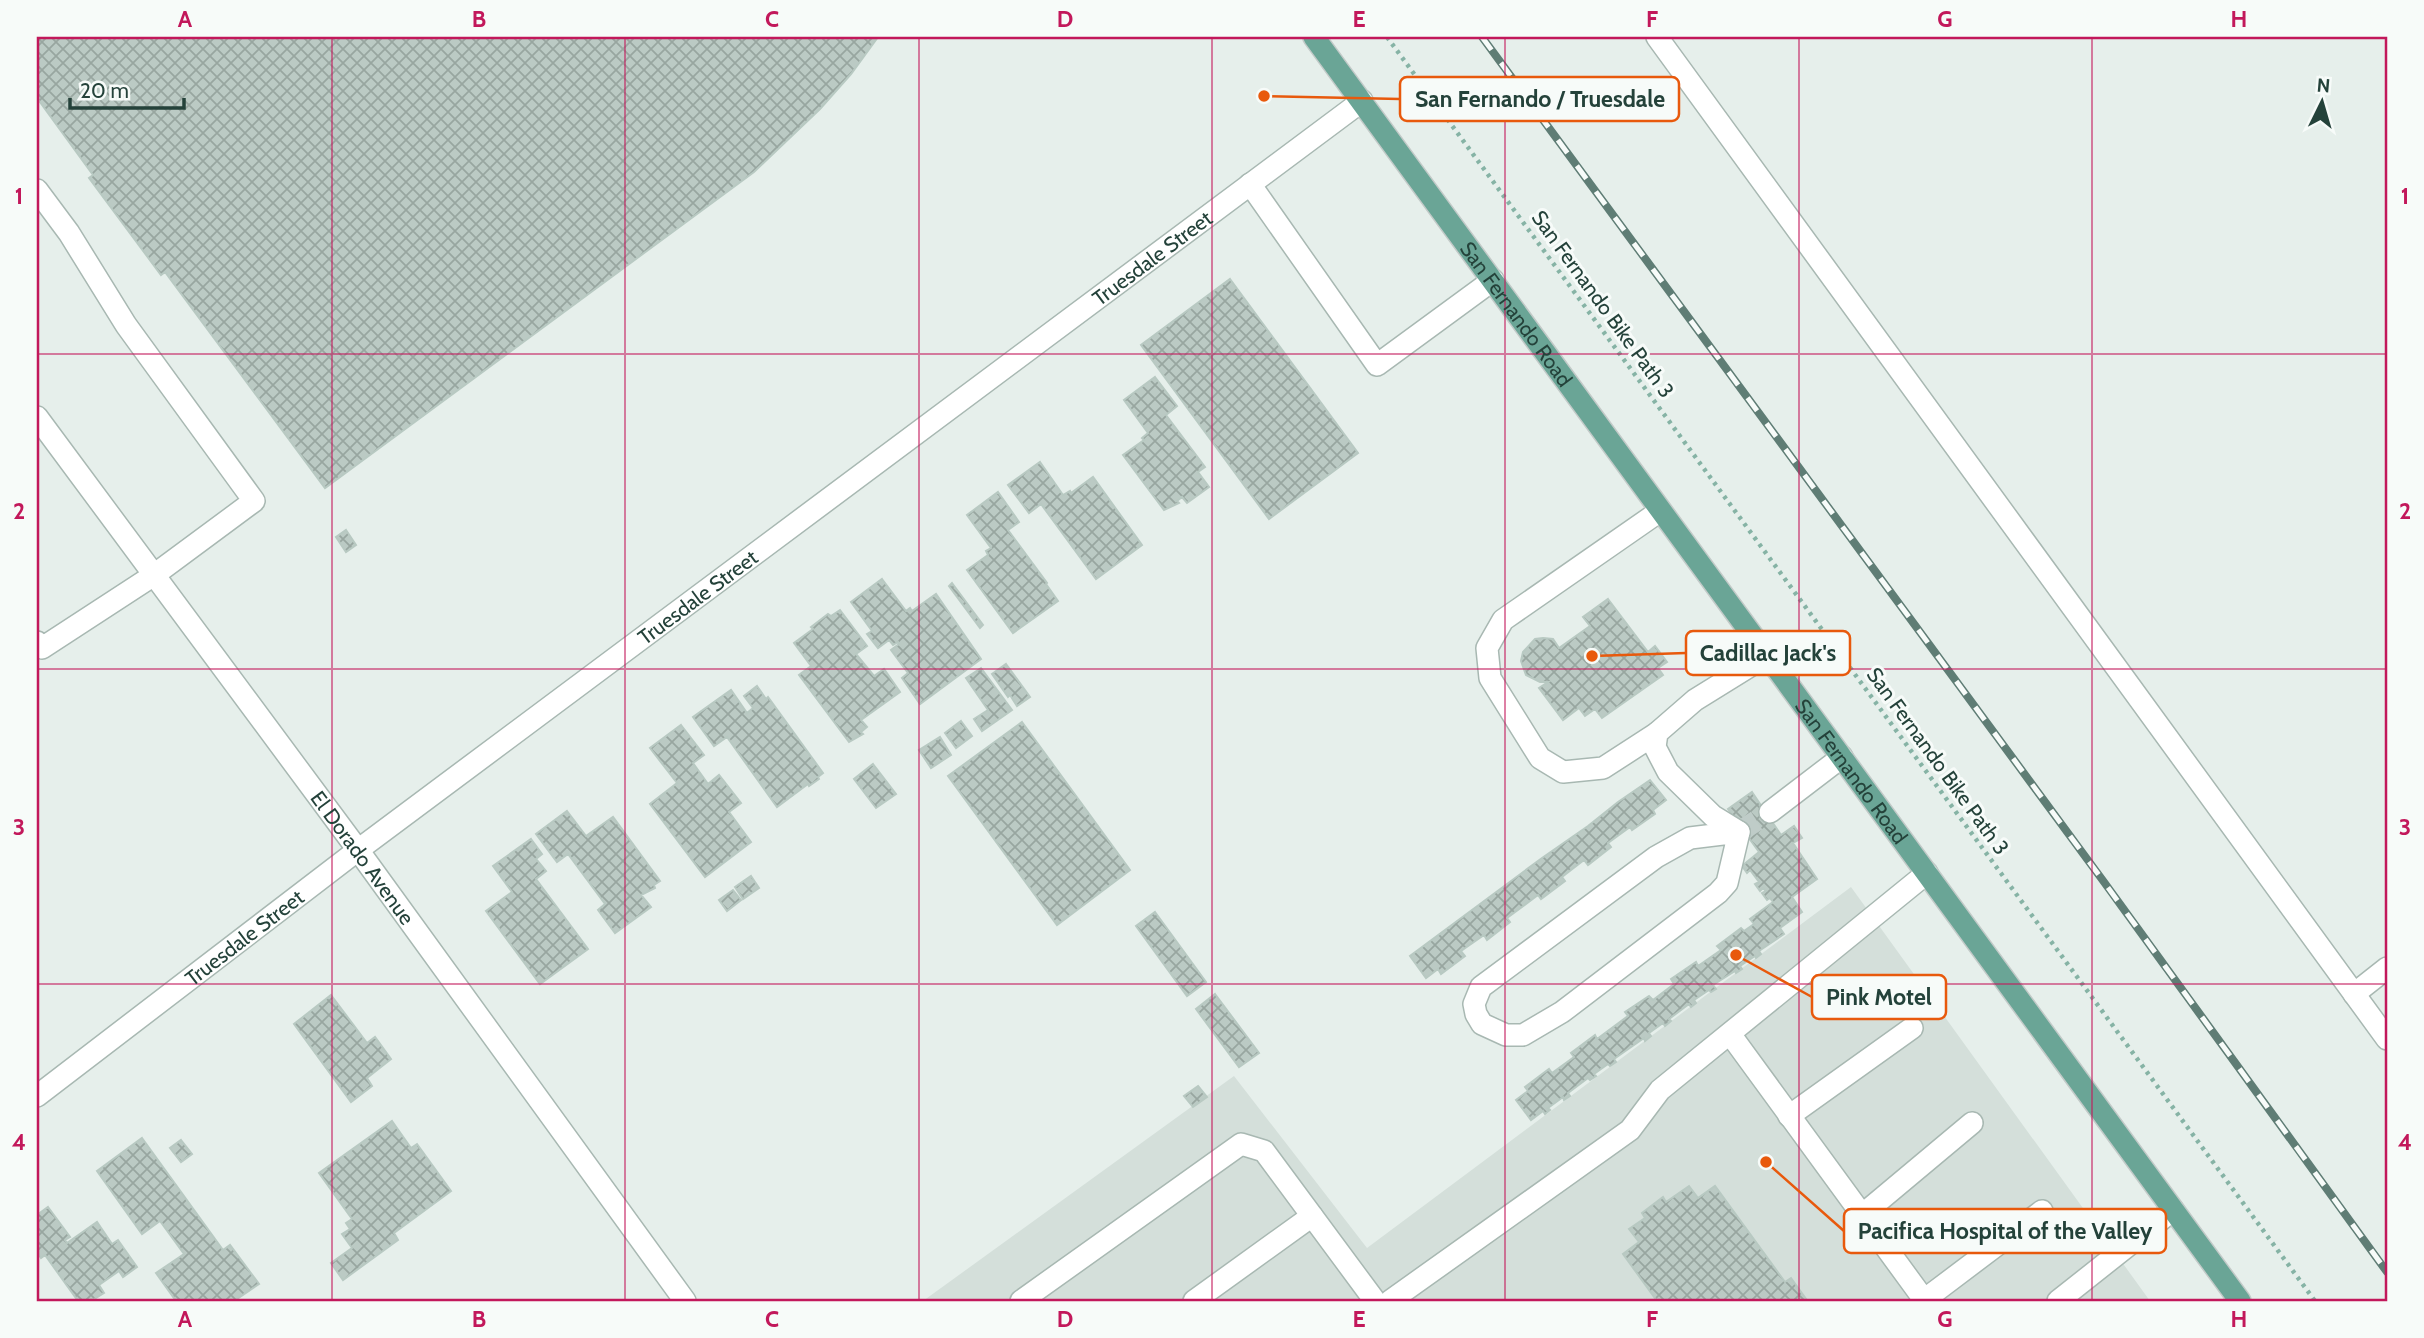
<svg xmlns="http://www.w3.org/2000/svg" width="2424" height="1338" viewBox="0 0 2424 1338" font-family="Cabin,sans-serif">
<defs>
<pattern id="building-cross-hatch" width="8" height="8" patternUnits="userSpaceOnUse" patternTransform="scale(1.75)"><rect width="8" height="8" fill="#bbcac4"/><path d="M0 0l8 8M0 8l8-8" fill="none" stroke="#98a6a0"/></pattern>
</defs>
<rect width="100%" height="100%" fill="#e6efeb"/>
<path fill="#d4dfda" d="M1851,887L2150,1301H923L1234,1076L1367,1248Z"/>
<path fill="url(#building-cross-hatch)" stroke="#b8c9c2" stroke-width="2" d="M37,37H878L851,74L820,109L754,172L325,488L165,272L161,275L89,178L93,175L37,98Z
M1230,279L1358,453L1269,519L1141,345Z
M1155,377L1177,406L1166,415L1205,467L1198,472L1209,487L1187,503L1182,497L1177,501L1179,503L1164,510L1123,455L1144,440L1142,438L1148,433L1124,400Z
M1040,462L1063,495L1070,491L1071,493L1093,477L1142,545L1096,579L1041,504L1029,513L1008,485Z
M998,492L1019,522L1008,530L1047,583L1046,584L1058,601L1013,633L967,570L988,555L986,551L991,548L967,515Z
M346,530L356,545L346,552L336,537Z
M882,579L906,611L910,608L912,611L936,594L981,659L920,704L902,678L908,673L891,650L899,644L898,642L893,645L889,640L878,648L867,634L872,631L851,602Z
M952,583L983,625L980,628L949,586Z
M1608,599L1648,652L1655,646L1667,662L1658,668L1663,675L1602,718L1595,709L1585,716L1579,708L1563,720L1539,688L1548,682H1540L1526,675L1521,661L1523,652L1535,639L1543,638L1553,639L1559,648L1590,626L1583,617Z
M840,610L867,646L856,654L874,676L884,669L900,692L861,720L867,727L861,732L863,734L849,742L799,675L811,666L794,643L813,629L811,627L828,614L831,616Z
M1006,664L1030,697L1017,706L1010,695L1008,697L992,674Z
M981,668L1012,710L982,731L974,719L988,710L966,678Z
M757,686L766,699L768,697L823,773L818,777L819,779L809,786L808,784L777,807L727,737L714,746L693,717L731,690L747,713L753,708L744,696Z
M961,721L972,736L956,748L945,733Z
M1022,722L1130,870L1057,925L948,776Z
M681,725L704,755L693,763L708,784L719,775L741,803L729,812L751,842L705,877L650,804L677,783L650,748Z
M940,737L951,755L931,768L919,750Z
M873,764L896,794L876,808L854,779Z
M1650,780L1666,800L1653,810L1655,814L1632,830L1630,827L1608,843L1611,847L1588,865L1584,860L1562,877L1565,881L1541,899L1538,895L1507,918L1510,922L1487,940L1484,935L1461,951L1465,956L1441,974L1438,969L1426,978L1410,956L1542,858L1588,826L1618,802Z
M1752,792L1781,835L1794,826L1802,838L1793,843L1817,879L1792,897L1802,912L1780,928L1784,934L1759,951L1761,954L1756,958L1755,956L1740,966L1742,969L1736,973L1735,971L1713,985L1716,989L1711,992L1709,990L1694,1000L1696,1003L1691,1007L1689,1004L1669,1019L1671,1021L1665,1026L1663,1023L1649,1033L1651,1036L1645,1041L1644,1038L1614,1059L1616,1062L1610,1066L1608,1064L1594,1074L1596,1076L1590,1080L1588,1078L1568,1093L1570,1096L1564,1100L1563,1097L1548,1108L1550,1110L1545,1114L1543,1111L1531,1120L1516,1100L1528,1091L1525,1087L1549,1069L1552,1073L1574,1057L1571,1053L1595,1035L1597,1039L1628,1016L1625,1012L1649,996L1653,1000L1674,984L1671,979L1696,962L1698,966L1721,950L1717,946L1741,928L1744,931L1754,924L1750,919L1773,902L1770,898L1767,900L1762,893L1766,891L1763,888L1760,891L1755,884L1759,882L1750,870L1747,873L1742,866L1759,852L1728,809Z
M567,811L586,836L613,817L660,881L654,885L655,888L641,895L651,907L615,933L598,910L605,904L568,854L557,862L536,834Z
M531,839L542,854L536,859L546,871L536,879L588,949L540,984L486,911L512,892L493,866Z
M751,876L759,888L743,899L735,887Z
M733,890L741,900L727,911L719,900Z
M1155,912L1206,982L1187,996L1136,926Z
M1215,994L1259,1053L1239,1067L1196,1009Z
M331,995L367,1043L375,1037L391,1059L367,1078L372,1086L351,1102L294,1024Z
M1198,1086L1207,1097L1193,1107L1184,1096Z
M392,1121L411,1148L417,1144L451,1191L394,1233L398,1240L343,1280L331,1263L352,1248L342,1234L350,1229L346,1223L352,1219L319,1173Z
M142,1138L223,1250L230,1245L259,1284L234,1301H176L156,1273L184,1254L160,1221L142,1234L97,1171Z
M181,1140L192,1154L181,1162L170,1148Z
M1689,1186L1698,1198L1715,1186L1785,1282L1791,1278L1806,1299L1802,1301H1657L1623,1254L1639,1242L1629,1229L1645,1218L1642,1213L1663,1197L1666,1202Z
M48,1207L70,1237L65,1240L67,1243L97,1222L112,1244L118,1240L137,1267L123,1277L119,1271L99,1285L104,1293L91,1301H78L45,1255L41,1258L37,1252V1215Z"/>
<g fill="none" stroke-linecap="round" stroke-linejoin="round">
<path stroke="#bfccc8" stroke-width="21" stroke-dasharray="21 10" stroke-linecap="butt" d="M1739,832L1770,812"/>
<g stroke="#a8b8b2" stroke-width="24">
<g id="minor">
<path d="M1657,37L2387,1039"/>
<path d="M1250,184L1377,365L1493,280"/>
<path d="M37,190L69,233L126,325L254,501L154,575L42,648L37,642"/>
<path id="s1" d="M37,417L358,850L685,1301"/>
<path d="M1657,733L1603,768L1563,772L1540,758L1490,678L1487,648L1503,620L1660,511"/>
<path d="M1770,812L1842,757"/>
<path d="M1739,832L1727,883L1718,893L1562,1012L1523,1035H1506L1482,1024L1476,1014L1474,1004L1481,987L1656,857L1690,838Z"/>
<path d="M1739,832L1713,816L1668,772L1655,747L1657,733L1695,700L1766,656"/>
<path d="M2354,994L2387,968"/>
<path d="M1730,1034L1925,1301"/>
<path id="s2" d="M37,1096L358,850L1362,101"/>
<path d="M1789,1116L1912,1028"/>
<path d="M1862,1215L1972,1123"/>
<path d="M1924,1300L2042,1211"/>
<path d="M1021,1301L1241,1144L1264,1151L1375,1301"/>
<path d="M1194,1301L1312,1216"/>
<path d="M1390,1301L1630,1130L1660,1090L1927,873"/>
<path d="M2058,1301L2173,1210"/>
</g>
</g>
<g stroke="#c2cac8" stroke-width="24">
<g id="major">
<path id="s3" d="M1314,37L2240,1301"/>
</g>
</g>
<path stroke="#86b3a5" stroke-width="4.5" stroke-dasharray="3.5 5" stroke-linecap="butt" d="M1387,37L2315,1301"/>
<use href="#minor" stroke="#fff" stroke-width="21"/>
<use href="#major" stroke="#6aa596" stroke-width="21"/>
<g stroke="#5f7d75" stroke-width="8">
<path id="rail" d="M1482,37L2104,882L2387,1272"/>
</g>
<use href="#rail" stroke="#f7fbf9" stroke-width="5" stroke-dasharray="16" stroke-linecap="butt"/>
</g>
<path fill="none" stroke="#c2185b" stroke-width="2" stroke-opacity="0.55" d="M332,37V1301M625,37V1301M919,37V1301M1212,37V1301M1505,37V1301M1799,37V1301M2092,37V1301M37,354H2387M37,669H2387M37,984H2387"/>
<g text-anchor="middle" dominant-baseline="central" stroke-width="6" stroke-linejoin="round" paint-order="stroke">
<g font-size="21" fill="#24423a" stroke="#f7fbf9">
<text stroke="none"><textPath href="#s2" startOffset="1395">Truesdale Street</textPath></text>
<text transform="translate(1603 304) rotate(54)">San Fernando Bike Path 3</text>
<text stroke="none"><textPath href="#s3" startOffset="343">San Fernando Road</textPath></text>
<text stroke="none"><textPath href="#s2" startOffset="828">Truesdale Street</textPath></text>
<text transform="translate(1938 761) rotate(54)">San Fernando Bike Path 3</text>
<text stroke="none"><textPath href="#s3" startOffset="910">San Fernando Road</textPath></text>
<text stroke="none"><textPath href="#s1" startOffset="548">El Dorado Avenue</textPath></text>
<text stroke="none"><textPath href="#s2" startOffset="261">Truesdale Street</textPath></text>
</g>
</g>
<path fill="none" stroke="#e8590c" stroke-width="2.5" d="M1264 96L1400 99M1592 656L1686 653M1736 955L1812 997M1766 1162L1844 1231"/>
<g fill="#e8590c" stroke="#f7fbf9" stroke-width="2.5">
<circle cx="1264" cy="96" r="7"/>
<circle cx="1592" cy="656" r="7"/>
<circle cx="1736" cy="955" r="7"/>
<circle cx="1766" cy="1162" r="7"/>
</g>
<g fill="#f7fbf9" stroke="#e8590c" stroke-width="2.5">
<rect x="1400" y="77" width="279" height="44" rx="7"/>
<rect x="1686" y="631" width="164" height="44" rx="7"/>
<rect x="1812" y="975" width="134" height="44" rx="7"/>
<rect x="1844" y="1209" width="322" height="44" rx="7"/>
</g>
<g font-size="23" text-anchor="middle" font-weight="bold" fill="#24423a">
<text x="1540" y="107">San Fernando / Truesdale</text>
<text x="1768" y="661">Cadillac Jack's</text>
<text x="1879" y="1005">Pink Motel</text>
<text x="2005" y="1239">Pacifica Hospital of the Valley</text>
</g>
<rect width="2424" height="1338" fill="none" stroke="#f7fbf9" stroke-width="77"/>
<g transform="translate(2322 102) rotate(5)" stroke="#f7fbf9" stroke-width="5" paint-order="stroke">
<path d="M0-5L12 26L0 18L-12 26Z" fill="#24423a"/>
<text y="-10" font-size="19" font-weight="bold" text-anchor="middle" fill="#24423a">N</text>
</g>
<path d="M70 98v10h114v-10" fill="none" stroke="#24423a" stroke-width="3.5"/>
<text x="80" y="98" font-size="21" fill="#24423a" stroke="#f7fbf9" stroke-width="5" paint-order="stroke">20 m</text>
<rect x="38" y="38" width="2348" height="1262" fill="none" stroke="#c2185b" stroke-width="2.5"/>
<g font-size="23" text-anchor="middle" font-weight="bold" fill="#c2185b">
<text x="185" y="27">A</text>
<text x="479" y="27">B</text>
<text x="772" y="27">C</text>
<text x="1065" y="27">D</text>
<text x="1359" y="27">E</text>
<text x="1652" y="27">F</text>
<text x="1945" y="27">G</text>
<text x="2239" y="27">H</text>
<text x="19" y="204">1</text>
<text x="2405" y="204">1</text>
<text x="19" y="519">2</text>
<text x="2405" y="519">2</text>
<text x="19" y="835">3</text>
<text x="2405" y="835">3</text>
<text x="19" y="1150">4</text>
<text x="2405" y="1150">4</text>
<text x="185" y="1327">A</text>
<text x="479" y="1327">B</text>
<text x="772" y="1327">C</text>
<text x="1065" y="1327">D</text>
<text x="1359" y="1327">E</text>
<text x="1652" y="1327">F</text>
<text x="1945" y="1327">G</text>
<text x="2239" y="1327">H</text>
</g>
</svg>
